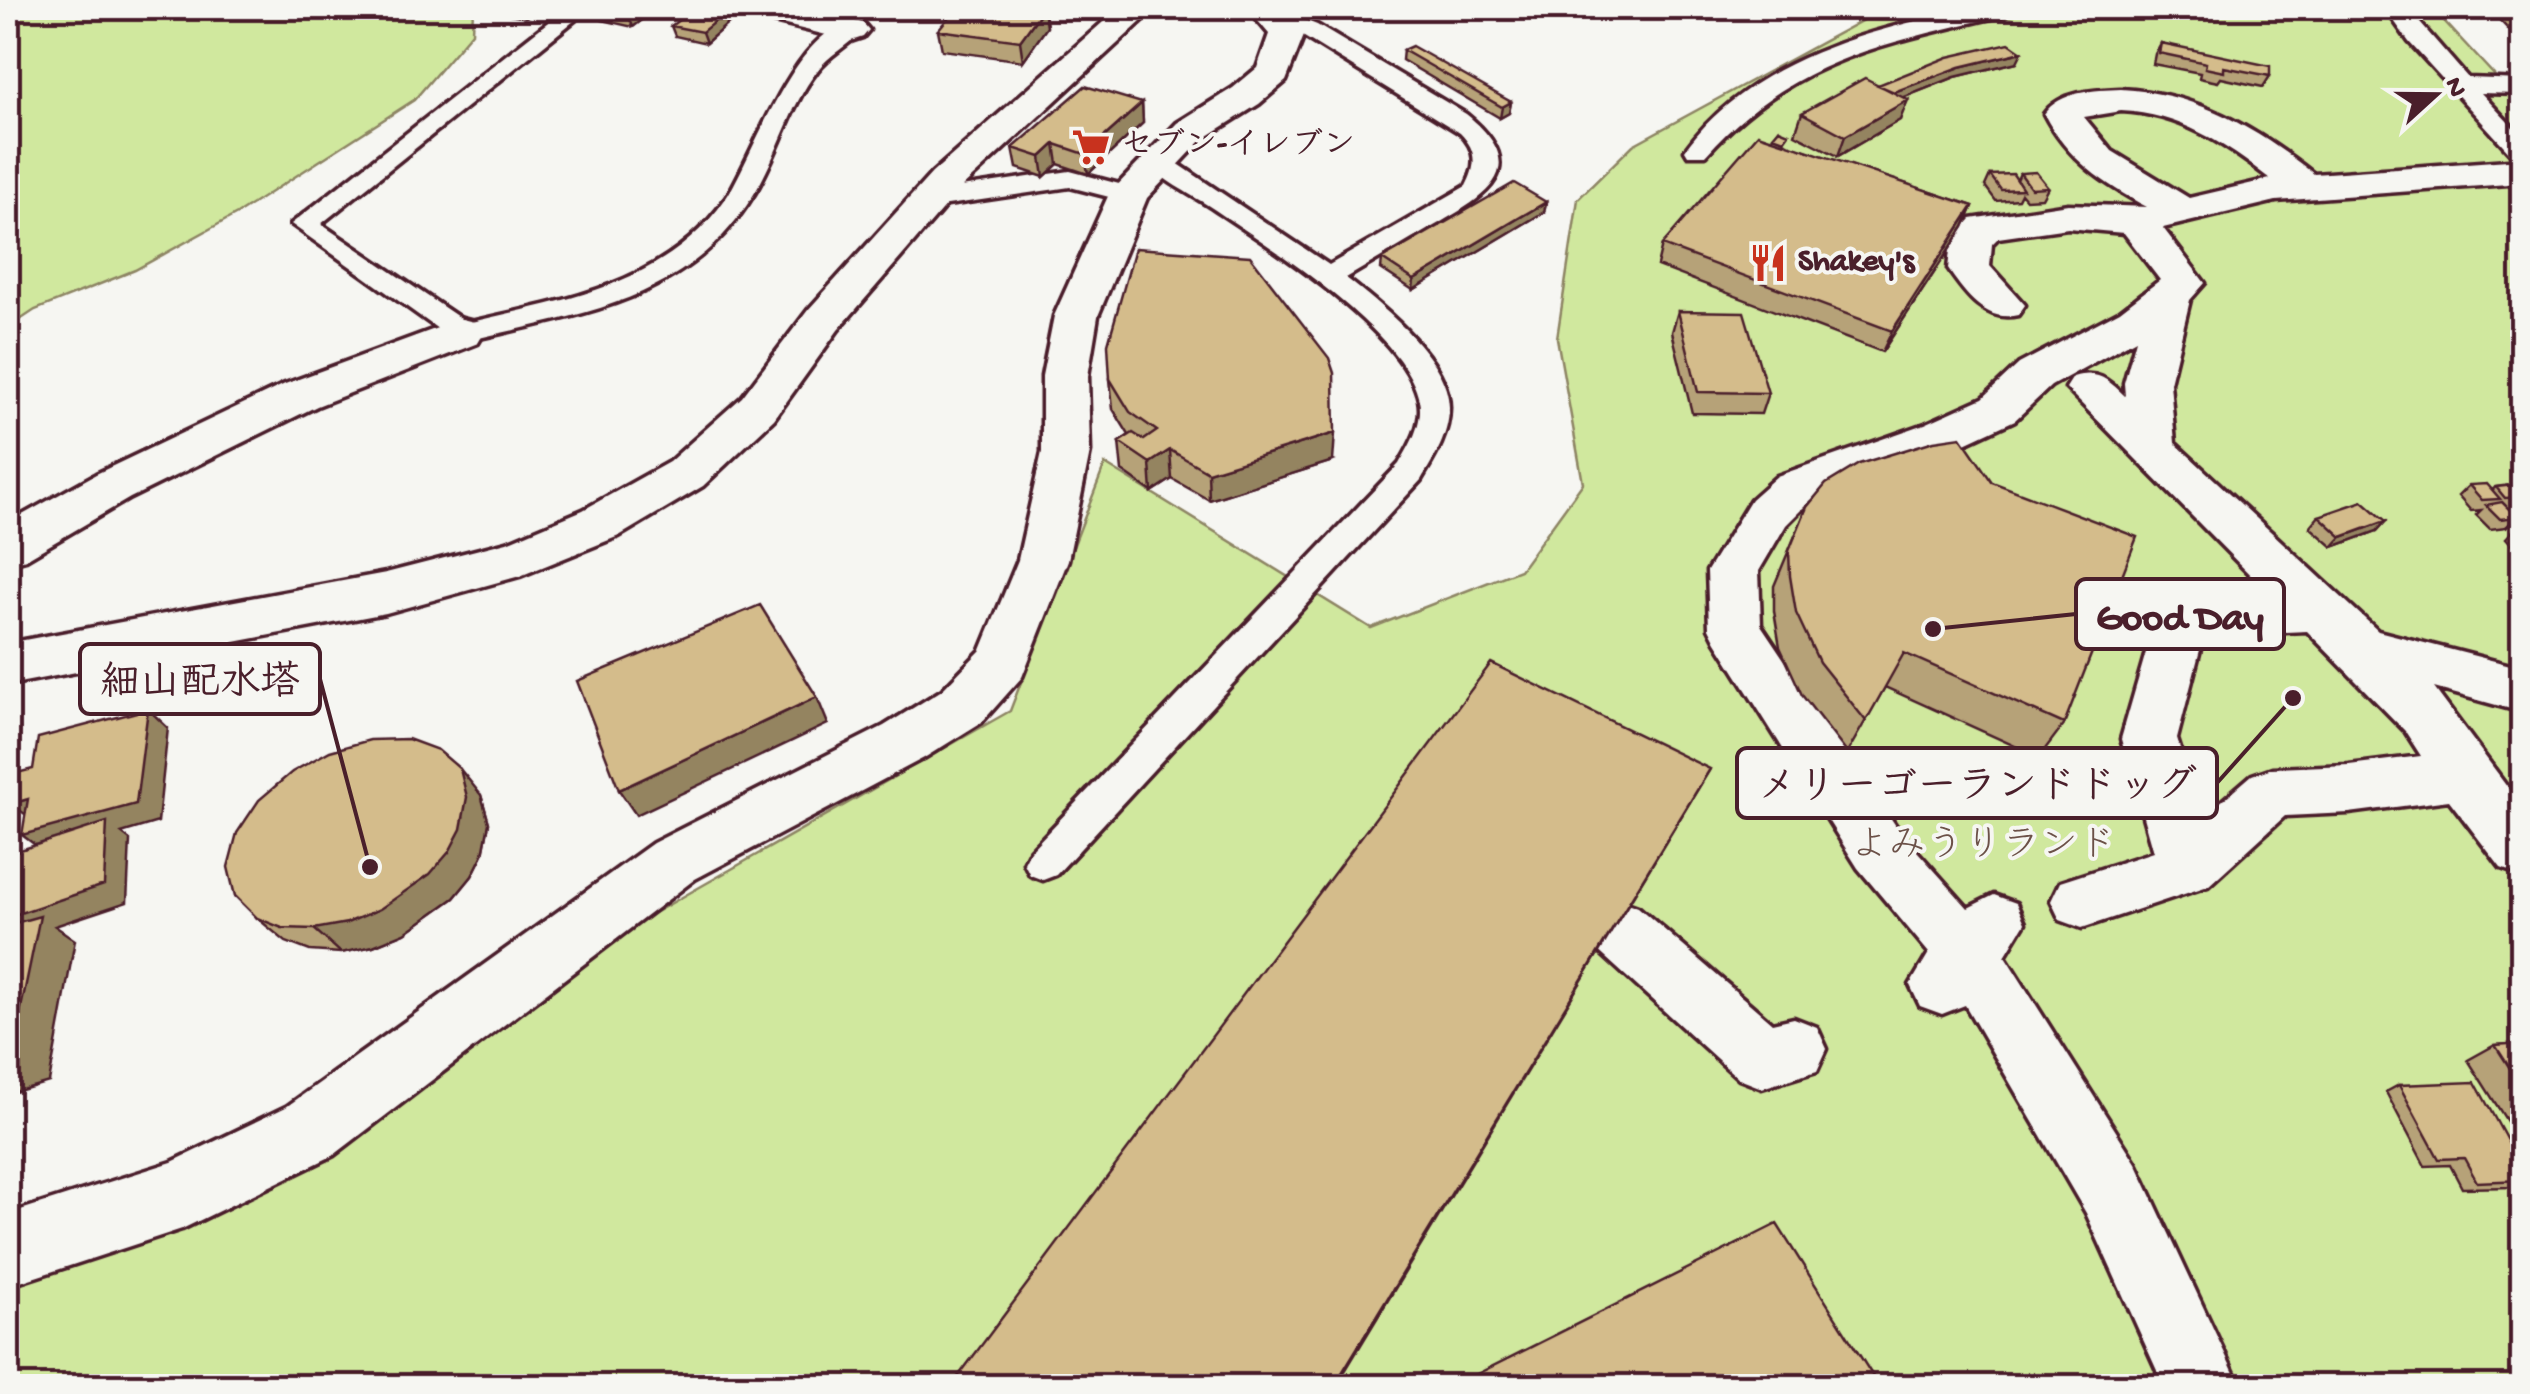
<svg xmlns="http://www.w3.org/2000/svg" width="2530" height="1394" viewBox="0 0 2530 1394" font-family="'Gochi Hand','Klee One',sans-serif">
<rect width="100%" height="100%" fill="#f6f6f2"/>
<filter id="ink" filterUnits="userSpaceOnUse"><feTurbulence type="fractalNoise" baseFrequency=".01" numOctaves="2"/><feDisplacementMap in="SourceGraphic" scale="20" xChannelSelector="R" yChannelSelector="G"/><feConvolveMatrix kernelMatrix="1 2 1 2 8 2 1 2 1" color-interpolation-filters="sRGB"/></filter>
<g filter="url(#ink)">
<path fill="#d0e89e" stroke="#8d8464" stroke-width="2.5" d="M8,8H473L472,32L414,100L237,214L135,270L35,310L8,328Z
M1914,8H2432L2496,77H2522V1386H8V1289L286,1179L647,917L1010,711L1105,464L1371,628L1520,570L1583,483L1557,338L1578,199L1633,145L1865,19Z"/>
<g fill="none" stroke-linecap="round" stroke-linejoin="round">
<g stroke="#4a1f2b" stroke-width="7">
<path id="lane" d="M566,8H590L321,224L467,323C563,300 666,286 726,198C751,162 802,11 859,25L862,30C849,46 829,54 817,71C789,107 778,155 754,194C687,304 577,314 462,342L452,339L291,224Z
M1273,8L1317,25L1466,114C1538,172 1480,199 1427,230C1400,246 1373,262 1346,278C1381,305 1450,360 1449,408C1449,435 1434,458 1421,480L1056,875L1043,880L1030,875L1024,863L1030,851L1399,464C1410,446 1424,422 1419,400C1405,331 1266,244 1209,206C1189,193 1161,180 1147,162L1150,157H1168L1329,265L1466,186C1477,165 1477,150 1460,133L1301,35L1265,19L1262,14L1265,9Z
M1975,8H2015L2012,13C1889,43 1795,56 1706,155H1688L1685,150C1751,59 1871,29 1975,8Z
M2385,8H2407L2468,78L2522,80V94L2481,93L2522,137V158L2513,156L2409,42Z
M1070,171L1138,189L1142,194L1129,202L1070,187L927,208L914,200L927,192Z"/>
</g>
<g stroke="#4a1f2b" stroke-width="7">
<path id="street" d="M740,8H799L863,23L869,30L863,37L851,41L745,15Z
M2121,89C2197,93 2255,128 2314,174L2522,159V183L2276,201L2163,228L2205,283L2190,300L2170,383L2175,443L2378,631L2522,668V712L2434,688L2522,806V876L2501,868L2449,800L2349,813L2285,816L2208,886L2082,928L2060,920L2051,901L2060,882L2153,852L2121,739L2153,628L2160,614L2225,595L2268,593L2066,388L2073,377C2098,370 2107,379 2125,396L2124,383L2136,339L2051,386L2015,420L1959,446L1811,500L1786,525L1759,571L1761,625L1900,832L1968,908L1994,895L2016,903L2025,923L2005,956L2136,1163L2240,1386H2164L2086,1213L1965,1005L1942,1014L1920,1006L1910,985L1929,953L1858,868L1716,642L1709,628L1707,571L1751,499L1777,476L1925,424L1983,398L2019,364L2120,311L2160,280L2124,233L2068,228L1998,238L1992,244L1990,266L2025,305L2018,315C1986,323 1965,294 1948,269L1951,241L1971,219L2068,204L2147,207C2104,184 2067,159 2044,114C2060,91 2095,90 2121,89ZM2121,111C2180,114 2224,143 2270,179L2189,198L2112,151L2084,117ZM2307,631L2405,731L2421,756L2349,765L2272,768L2252,775L2202,818L2177,739L2202,642L2225,635Z
M462,319L478,323L484,333L478,343L317,406L130,498L26,559L8,564V523L96,474L285,384Z
M1616,899L1638,907L1772,1023L1794,1018L1817,1027L1827,1049L1817,1071L1762,1088L1739,1079L1594,947L1585,927L1594,907Z"/>
</g>
<g stroke="#4a1f2b" stroke-width="7">
<path id="secondary" d="M1119,8H1156L960,189L838,330L774,419L703,486L619,536L520,576L386,613L8,685V643L386,573L507,542L583,510L669,462L742,397L808,310L932,173Z
M1247,8H1283L1305,33L1286,81L1259,104L1203,139L1147,198L1098,316L1088,376L1090,452L1068,560L1022,677L982,722L924,758L695,879L334,1155L182,1229L8,1286V1214L172,1162L286,1107L653,843L884,726L942,690L981,650L1018,560L1042,452V376L1054,316L1109,194L1177,123L1233,88L1257,68L1269,34Z"/>
</g>
<use href="#lane" fill="#f6f6f2" fill-rule="evenodd"/>
<use href="#street" fill="#f6f6f2" fill-rule="evenodd"/>
<use href="#secondary" fill="#f6f6f2" fill-rule="evenodd"/>
</g>
<path fill="#b6a278" stroke="#4a1f2b" stroke-width="2.5" d="M487,8H538L526,17L488,10Z
M601,8H658L633,27L602,20L598,10Z
M1044,8L1047,27L1023,61L942,50L938,30Z
M1052,8H1083L1066,15Z
M2498,8H2522V44L2494,14Z
M733,14V19L706,43L675,36L671,26Z
M2161,43L2270,76L2263,87L2221,78L2218,82L2199,78L2200,73L2153,64L2155,54Z
M1403,50L1511,102L1509,113L1500,118L1402,60Z
M2017,62L1955,77L1904,97L1900,120L1838,156L1795,134L1802,113L1878,85Z
M1142,103L1143,123L1088,174L1058,164L1044,177L1017,168L1013,148Z
M1779,129L1786,144L1973,206L1964,227L1882,352L1657,266L1662,245L1772,139Z
M2020,173L2048,187L2042,198L2026,199L2021,193L2018,199L1996,201L1985,186L1990,175L2017,180Z
M1546,202L1544,212L1413,290L1381,269L1382,259Z
M1678,311L1768,393L1761,414L1692,413L1672,332Z
M1110,379L1333,461L1209,500L1172,479L1152,492L1122,471L1119,442L1129,435L1113,409Z
M2522,480V508L2518,505L2515,508H2508L2517,517L2506,527L2490,529L2476,515L2481,510L2471,511L2458,496L2469,485L2492,490L2496,487L2510,485L2515,481Z
M1807,507L2064,724L2039,757L1885,687L1847,753L1802,695L1780,647L1774,611V586Z
M2319,516L2386,521L2377,531L2333,547L2310,527Z
M2522,521V556L2506,538Z
M481,795L489,823L483,854L472,876L454,898L405,933L373,946L341,953L310,951L286,942L257,918Z
M2522,1043V1130L2513,1131L2468,1060L2495,1045Z
M2399,1085L2522,1168V1183L2514,1187L2462,1188L2450,1165L2425,1166L2386,1092Z"/>
<path fill="#948461" stroke="#4a1f2b" stroke-width="2.5" d="M521,8H538L526,17Z
M641,8H658L633,27L629,16Z
M724,8H731L733,19L706,43L702,32Z
M1044,8L1047,27L1023,61L1020,41Z
M1065,8H1083L1066,15Z
M2022,52L2017,62L1955,77L1882,106L1886,95L1960,67Z
M1908,100L1900,120L1838,156L1845,136Z
M1511,102L1509,113L1500,118L1502,107Z
M1142,103L1143,123L1088,174L1085,154Z
M1055,144L1058,164L1044,177L1041,157Z
M1546,202L1544,212L1413,290L1414,280Z
M1973,206L1964,227L1882,352L1892,331Z
M1335,433L1333,461L1209,500L1208,472Z
M1170,450L1172,479L1152,492L1150,463Z
M2386,521L2377,531L2333,547L2342,537Z
M817,697L828,724L636,815L619,790Z
M148,709L168,728L158,822L121,833L130,840L127,902L55,926L75,940L49,1082L8,1094V917L46,853L22,835Z
M460,769L481,795L489,823L483,854L472,876L454,898L405,933L373,946L341,953L314,929Z
M1710,769L1336,1386H1334Z
M28,799L36,822L11,804Z"/>
<path fill="#d4bc8b" stroke="#4a1f2b" stroke-width="2.5" d="M601,8H641L629,16L598,10Z
M694,8H725L730,9L702,32L671,26Z
M956,8H1044L1020,41L938,30Z
M2009,43L2022,52L1960,67L1894,92L1878,85L1948,57Z
M2161,43L2270,66V76L2224,67V72L2205,68L2206,63L2159,53Z
M1412,46L1511,102L1502,107L1403,50Z
M1865,78L1908,100L1845,136L1802,113Z
M1085,86L1142,103L1085,154L1055,144L1041,157L1013,148Z
M1779,129L1789,133L1784,140L1773,136Z
M1758,134L1973,206L1892,331L1662,245Z
M2036,172L2048,187L2031,188L2020,173Z
M2013,174L2023,189L2001,190L1990,175Z
M1514,183L1546,202L1414,280L1382,259Z
M1135,248L1250,256L1329,358L1334,373L1335,433L1208,472L1170,450L1150,463L1119,442L1133,433L1144,440L1157,431L1130,412L1110,379L1108,344Z
M1678,311L1744,312L1768,393L1698,392Z
M1961,437L1992,482L2137,537L2064,724L1904,653L1866,721L1819,662L1796,613L1790,576L1789,551L1807,507L1826,484L1859,464L1934,441Z
M2522,480V488L2515,481Z
M2487,484L2500,499L2482,500L2469,485Z
M2515,485L2522,494V497L2505,498L2496,487Z
M2363,501L2386,521L2342,537L2319,516Z
M2502,502L2517,517L2500,519L2486,505Z
M760,605L817,697L619,790L577,681Z
M1491,663L1710,769L1334,1386H951Z
M148,709L136,804L22,835L28,799L11,804L17,773L33,769L38,738Z
M408,739L438,750L460,769L467,797L461,829L449,852L430,874L380,909L347,923L314,929L282,928L257,918L235,896L228,867L237,833L259,800L292,772L330,751L370,740Z
M107,822L104,885L8,917V854Z
M40,916L10,1062H8V925Z
M2522,1043V1087L2495,1045Z
M2475,1082L2522,1168V1180L2477,1182L2464,1158L2439,1159L2399,1085Z
M1777,1224L1879,1386H1453Z"/>
</g>
<defs>
<g id="supermarket-bare" transform="scale(3)"><path d="M-6-5.5h2.5l.6 2H6L4.5 2H-2.5L-4.4-4H-6ZM-1.5 3.2a1.3 1.3 0 1 0 .1 0ZM3 3.2a1.3 1.3 0 1 0 .1 0Z" fill="#c8321e" stroke="#f6f6f2" stroke-width="2.5" paint-order="stroke"/></g>
<g id="restaurant-bare" transform="scale(3)"><path d="M-5-6h1v4h1v-4h1v4h1v-4h1v5L-1.5 .5V6h-2V.5L-5-1ZM5-6V6H3V1.5H1.5Q1.5-4 5-6Z" fill="#c8321e" stroke="#f6f6f2" stroke-width="2.5" paint-order="stroke"/></g>
</defs>
<g fill-rule="evenodd">
<use href="#supermarket-bare" x="1091" y="147"/>
<use href="#restaurant-bare" x="1768" y="263"/>
</g>
<g text-anchor="middle" dominant-baseline="central" stroke-width="8" stroke-linejoin="round" paint-order="stroke">
<g font-size="32" font-weight="bold" fill="#4a1f2b" stroke="#f6f6f2" text-anchor="start">
<text x="1121" y="147">セブン-イレブン</text>
<text x="1798" y="263">Shakey's</text>
</g>
<g font-size="38" fill="#6c5148" stroke="#f6f6f2">
<text x="1983" y="848">よみうりランド</text>
</g>
</g>
<path fill="none" stroke="#4a1f2b" stroke-width="4" d="M1933 629L2076 614M370 867L320 679M2293 698L2217 783"/>
<g fill="#4a1f2b" stroke="#f6f6f2" stroke-width="4">
<circle cx="1933" cy="629" r="10"/>
<circle cx="370" cy="867" r="10"/>
<circle cx="2293" cy="698" r="10"/>
</g>
<g fill="#f6f6f2" stroke="#4a1f2b" stroke-width="4">
<rect x="2076" y="579" width="208" height="70" rx="10"/>
<rect x="80" y="644" width="240" height="70" rx="10"/>
<rect x="1737" y="748" width="480" height="70" rx="10"/>
</g>
<g font-size="40" text-anchor="middle" font-weight="bold" fill="#4a1f2b">
<text x="2180" y="628">Good Day</text>
<text x="200" y="693">細山配水塔</text>
<text x="1977" y="797">メリーゴーランドドッグ</text>
</g>
<rect width="2530" height="1394" fill="none" stroke="#f6f6f2" stroke-width="40"/>
<rect x="20" y="20" width="2490" height="1354" fill="none" stroke="#4a1f2b" stroke-width="4" filter="url(#ink)"/>
<g transform="translate(2435 95) rotate(69)" stroke="#f6f6f2" stroke-width="8" paint-order="stroke">
<path d="M0-8L18 38L0 25L-18 38Z" fill="#4a1f2b"/>
<text y="-15" font-size="28" font-weight="bold" text-anchor="middle" fill="#4a1f2b">N</text>
</g>
</svg>
